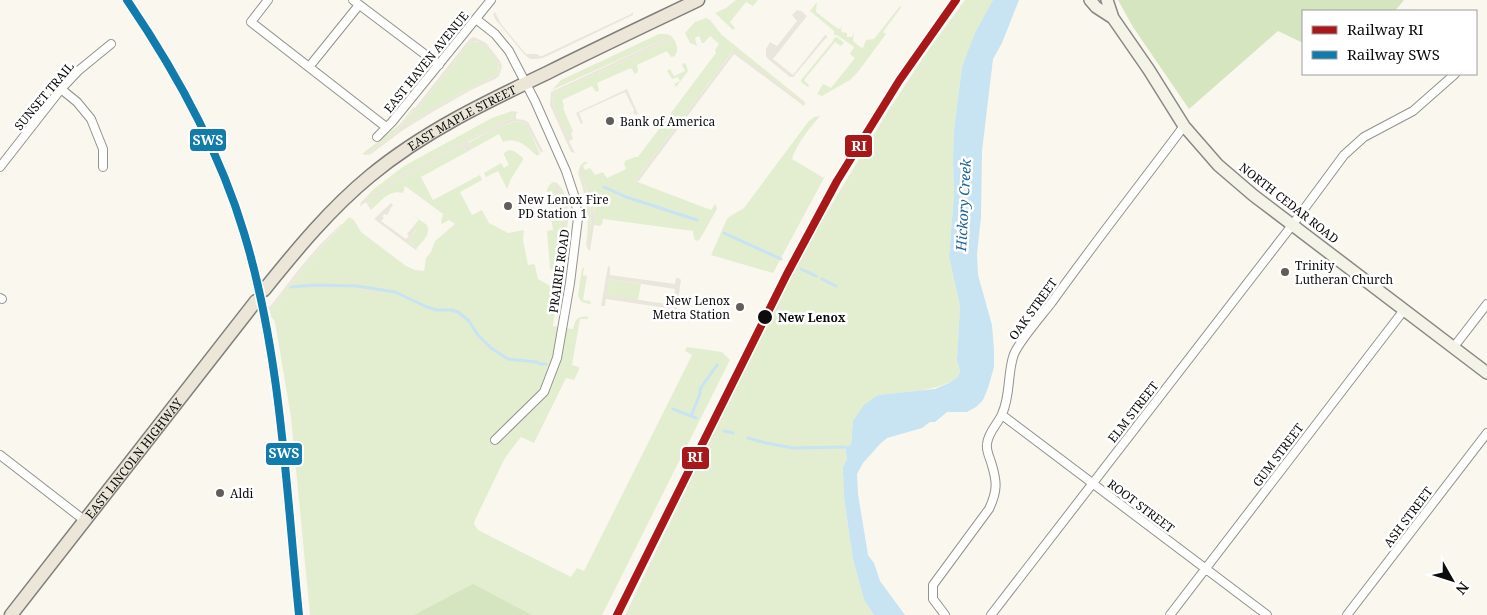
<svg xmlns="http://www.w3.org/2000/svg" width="1487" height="615" viewBox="0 0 1487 615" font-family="'Noto Serif',serif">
<rect width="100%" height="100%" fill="#faf7ef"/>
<path fill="#e3eed0" d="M736,0H758L753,6L746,2L730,22L735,28L733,30L715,13L726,8Z
M965,0H993L962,67L954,130L953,157L954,194L949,257L960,306L957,360L960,371L958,378C934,392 905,392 878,395L853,421L851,445L845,448L847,459L843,467V473L844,498L853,559L864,600L874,615H625L745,368L809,242L888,111L929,49Z
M817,2L816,12L837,28L841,29L843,23L841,32L847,33V37H852L854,31L853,41L860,47L863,48L866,40L874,39L900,6L901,7L903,5L883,32L886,34L858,72L850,80L822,96L817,94L823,84L831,88L855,58L850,54L854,47L837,35H834V31L810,11Z
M706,18L710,20L722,35L805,102V104L733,51L635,181L711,210L715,204L716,205L717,209L700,239L697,241L694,239L693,231L603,219L602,224L600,226L594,225C596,205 589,187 581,170L580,166L584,162H588L583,166L585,170L590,168L595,175L603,172L607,178L626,169L624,164L625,161L635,157H638L716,53L715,50L719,44L710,36L704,43H702L699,36L695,38L697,46L690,43L685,33L695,22Z
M659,34H664L670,35L669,37L552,90L561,80Z
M837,37L844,43L841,46L835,42L804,80L809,85L808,87L801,82V80L833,41L834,38Z
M673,38C677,45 679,49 675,56L671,57L667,51L637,65L638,70L637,73L635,74L631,68L597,83L599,89L598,92L595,91L592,86L562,100L564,106L563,108L572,129L569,131L571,137L568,139L553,104L552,94Z
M471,41C484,40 493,53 499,63L498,73L491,78L439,105L401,129Z
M684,63L686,64L688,71L676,87L674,84L680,81L678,77L672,79L667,71L670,69L674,76L685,71L682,65Z
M411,110H413L395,133L366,155L362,154L400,124Z
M512,111L514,113V119L505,121L403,174L379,192L371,195L361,202L374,189L404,166L492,118Z
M820,116C809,129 797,143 792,159L824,178L773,273L711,255L727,219C732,214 738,212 744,208L808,122L814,117Z
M521,121L527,125L540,154L537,156C527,147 517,136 503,142L499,134L472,149L468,143C485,134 502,123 521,121Z
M463,145L467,152L421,177L433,200L480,175L482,180L460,192L472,215L482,210L489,223L508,233L524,230L523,240L528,265L533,264L535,265L538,279L552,287L557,297L553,326L573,329C575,319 578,315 589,317L587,319H580L572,365L579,367V370L574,380L566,378L534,443L521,437L510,451L504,460L475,520L474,524L478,530L571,577L577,568L584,571L692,355L685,351L687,347L722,352L730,360L602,615H532L473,585L414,615H310L291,417L275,322L271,316L270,311L306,264L349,217L354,220L361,232L406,266L415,270L424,271L426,258L431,252L435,241L455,224L449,220L442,224L441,222L443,214L405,186L403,193C390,189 382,200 373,208L367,201L372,197L379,194L403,177Z
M509,150L514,151L523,158V160L511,179L507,189L498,171L486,177L484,173L501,163L504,168L509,165L504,155V153Z
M579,170C593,200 593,215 587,248L586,245C590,215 587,201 578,173Z
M553,182C570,209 561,242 557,272H554L550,268L547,231L553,230L550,211L555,210L552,191L547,192C547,187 549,185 553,182Z
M557,183C574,198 567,228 565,248C564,255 564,265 559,270L565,217L562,195Z
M407,211L427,225C431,234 423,241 417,248L408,241L416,230L413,227L419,219Z
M584,267L583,275L587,276L583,300L590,301L591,304C584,303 580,303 578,295L582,269Z
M609,279L641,284L638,300L606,295Z"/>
<path fill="#d4e5bf" d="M1118,0H1404L1395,11H1303V43L1278,31L1189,109L1133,27Z
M473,584L532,615H414Z"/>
<path fill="#eae6dc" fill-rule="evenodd" d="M797,10L801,11L807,16L773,59L793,75L825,35L827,36V38L825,39L794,76V77H790L768,59L766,56V49L770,42L777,46L797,21L792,15Z
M495,12L501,24L526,54H538L539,56H542L631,14L633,12V15L543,58L536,59H530L524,54L495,19L493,14Z
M670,35L673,38L552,94L553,104L568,138L571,137L568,131L572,129L573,131L571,133L573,139L569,141L575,153L571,152L550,105L551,92L669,37Z
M474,37L486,43L500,61L502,66L499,76L495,79L473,89L434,111L403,130L371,154L366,155L395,133L413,111L411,110L414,107L415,108L464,46L471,38ZM471,41H477L486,47L499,63V68L498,73L491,78L439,105L402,128Z
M734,50L805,104L804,106L734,54L638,182L635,181Z
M627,89L638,114L636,115L633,113L634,110L625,92L579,113L583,123L581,124L576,113Z
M512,111L518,112L516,114V119L524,120L528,122L543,151L541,153L526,124L521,121L512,122L488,132L468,142L472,149L467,152L463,145L403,177L379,195L372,197L367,201L373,208L371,210L366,202L360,206L361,202L371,195L379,192L403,174L505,121L514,119V114Z
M580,166L590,189L595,219L590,251L587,248L591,222V203L587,189L579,170Z
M553,182L557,183L562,195L565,217L559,270L557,272L563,213L560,198Z
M391,203L393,205L390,209V210L387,215L385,214L382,216L384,218L381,221L406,239L409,236L407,234L413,227L416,229L408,241L417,248L416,250L374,219Z
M341,224H342L306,264L270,311L269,308L300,268L318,247Z
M608,266L610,267V275L675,284L676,278H679L681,280L676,314L673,313V309L606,299L605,306H601ZM609,279L675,289L673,305L607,295Z"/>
<path fill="#c8e3f2" d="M993,0H1019L1002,43L993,59L982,151L981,217L977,254L978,275L992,325L994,350V367L988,388L983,400L976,407L967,412H947L935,422H930L922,428L887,438L880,444L863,463L857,474L858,494L868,555L874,563L880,581L905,615H874L864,600L853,559L844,498L843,473V467L847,459L845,447L851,445L853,421L864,405L878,395L935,389L949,383L958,377L960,371L957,360L960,306L949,257L954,194L953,157L954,130L962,67L975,33Z"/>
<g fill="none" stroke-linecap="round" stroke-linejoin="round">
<path stroke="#c8e3f2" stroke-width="3" d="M604,187L626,197L697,220
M724,233L781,259
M801,269L816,276
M822,279L836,286
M291,287L315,285L357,286L395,292L427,307L437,310H451L458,312L469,321L477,334L491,348L508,359L537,362L540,364H546
M673,409L696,418
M691,416L700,394V389L717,365
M724,431L733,433
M748,438L766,443L793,448L845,447"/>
<g stroke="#93928e" stroke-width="10">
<path id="street" d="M268,0L251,22L386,127
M353,0L439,65
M476,19L495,34L509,51L535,101L566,171L575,198L578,218L570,283L557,358L544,392L495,440
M309,67L359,5
M61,89L77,102L91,119L103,149V167
M377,137L392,122L491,0
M0,167L61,89L78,71L111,44
M0,298L2,299
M1453,348L1487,304
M1002,415L1267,615
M0,455L84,520
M945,615L933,599V585L989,509C998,490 997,481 991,462C989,456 986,450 987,444C988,432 998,424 1002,414C1011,395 1007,373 1014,354C1020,340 1042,315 1052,302C1095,242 1140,185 1184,126
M991,615L1293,224L1344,155L1364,137L1413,111L1455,74
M1170,615L1404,310
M1347,615L1487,433"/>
</g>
<g stroke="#8a8885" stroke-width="14">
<path id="secondary" d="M1090,0L1096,7L1113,18
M1107,0L1113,18L1149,70L1184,126L1218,165L1253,195L1487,373"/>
</g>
<g stroke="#807f7c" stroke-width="15">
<g id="primary">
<path id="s1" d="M264,290C297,249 330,209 370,176C423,132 486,102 547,73C597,48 648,24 698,0"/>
<path id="s2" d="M11,615L256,301"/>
</g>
</g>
<use href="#street" stroke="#fefefd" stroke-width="8"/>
<use href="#secondary" stroke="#f4f3e8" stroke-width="11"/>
<use href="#primary" stroke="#ebe6d8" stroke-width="12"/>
<g stroke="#fff" stroke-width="11">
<path id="rail-1" d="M617,615L787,274L837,181L899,81L956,0"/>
</g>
<g stroke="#fff" stroke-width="11">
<path id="rail-2" d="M127,0C176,72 219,149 244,233C281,355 286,488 299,615"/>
</g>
<use href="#rail-1" stroke="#a81818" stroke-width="8"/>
<use href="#rail-2" stroke="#117bac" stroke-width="8"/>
</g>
<g fill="#5f5e5b" stroke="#fff" stroke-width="2">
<circle cx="610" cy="121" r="5"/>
<circle cx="508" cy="206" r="5"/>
<circle cx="1285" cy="272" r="5"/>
<circle cx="740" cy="307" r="5"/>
<circle cx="220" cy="493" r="5"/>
</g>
<circle fill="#0c0c0c" stroke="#fff" stroke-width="2" cx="765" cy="317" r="8"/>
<g text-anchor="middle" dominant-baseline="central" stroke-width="5" stroke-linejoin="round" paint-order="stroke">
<g font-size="12" fill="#0c0c0c" stroke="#fff">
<text transform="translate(426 62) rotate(-51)">EAST HAVEN AVENUE</text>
<text transform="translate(44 96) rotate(-50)">SUNSET TRAIL</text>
<text stroke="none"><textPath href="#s1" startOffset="265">EAST MAPLE STREET</textPath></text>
<text transform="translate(1289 203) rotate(38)">NORTH CEDAR ROAD</text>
<text transform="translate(559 271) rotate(-82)">PRAIRIE ROAD</text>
<text transform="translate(1033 309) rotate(-54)">OAK STREET</text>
<text transform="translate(1133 412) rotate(-52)">ELM STREET</text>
<text transform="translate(1278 455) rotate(-53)">GUM STREET</text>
<text stroke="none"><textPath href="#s2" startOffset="199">EAST LINCOLN HIGHWAY</textPath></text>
<text transform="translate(1141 506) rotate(37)">ROOT STREET</text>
<text transform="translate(1408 517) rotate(-53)">ASH STREET</text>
</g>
<g font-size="12" fill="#0c0c0c" stroke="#fff" text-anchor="start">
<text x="620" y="121">Bank of America</text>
<text x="518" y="199">New Lenox Fire<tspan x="518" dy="14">PD Station 1</tspan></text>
<text x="1295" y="265">Trinity<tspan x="1295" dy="14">Lutheran Church</tspan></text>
<text x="730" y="300" text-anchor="end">New Lenox<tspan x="730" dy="14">Metra Station</tspan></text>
<text x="230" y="493">Aldi</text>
</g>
<g font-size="12" font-weight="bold" fill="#0c0c0c" stroke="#fff" text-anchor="start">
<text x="778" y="317">New Lenox</text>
</g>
<g font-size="14" font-style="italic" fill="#1b6297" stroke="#fff">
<text transform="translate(963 205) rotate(-87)">Hickory Creek</text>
</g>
</g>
<g stroke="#fff" stroke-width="2">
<rect x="189" y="128" width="38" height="24" rx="5" fill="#117bac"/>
<rect x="844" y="134" width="29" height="24" rx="5" fill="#a81818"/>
<rect x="265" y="442" width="38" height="24" rx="5" fill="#117bac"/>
<rect x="681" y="446" width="29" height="24" rx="5" fill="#a81818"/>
</g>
<g font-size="14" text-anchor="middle" font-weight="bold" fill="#fff">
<text x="208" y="145">SWS</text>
<text x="859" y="151">RI</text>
<text x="284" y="458">SWS</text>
<text x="695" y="462">RI</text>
</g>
<rect x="1302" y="10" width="175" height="65" fill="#ffffff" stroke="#9e9e9e"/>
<rect x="1312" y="26" width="25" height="8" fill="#a81818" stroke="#9e9e9e"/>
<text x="1347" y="35" font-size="15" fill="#0c0c0c">Railway RI</text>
<rect x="1312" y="51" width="25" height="8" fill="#117bac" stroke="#9e9e9e"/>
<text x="1347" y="60" font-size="15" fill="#0c0c0c">Railway SWS</text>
<g transform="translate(1452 580) rotate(129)" stroke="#ffffff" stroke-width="4" paint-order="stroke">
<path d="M0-4L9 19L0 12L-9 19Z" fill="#0c0c0c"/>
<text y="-8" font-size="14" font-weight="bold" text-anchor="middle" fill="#0c0c0c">N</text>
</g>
</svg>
